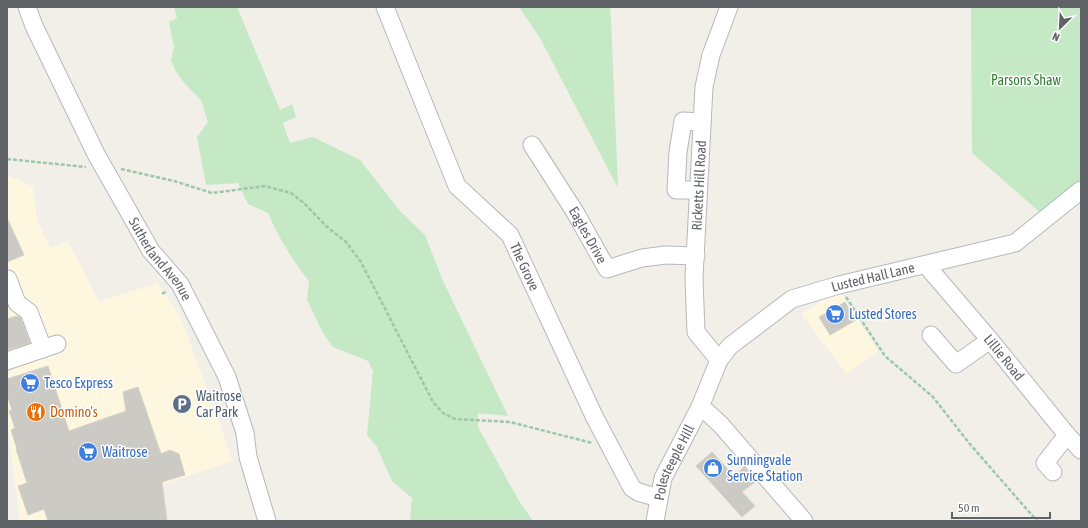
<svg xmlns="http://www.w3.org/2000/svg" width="1088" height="528" viewBox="0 0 1088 528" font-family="'Asap Condensed',sans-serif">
<rect width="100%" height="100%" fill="#f1efe8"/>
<path fill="#fef7e0" d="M7,175L33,187L37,219L50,248L68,241L99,302L157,283L180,316L233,461L132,495L137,521H20L7,420Z
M839,290L878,351L847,374L801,314Z"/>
<path fill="#c5e8c5" d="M174,7H237L280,110L292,104L296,117L283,123L290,143L313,137L360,160L400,211L425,235L443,281L508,416L478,413V427L519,501L533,521H410L412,498L392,481L377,447L367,435L373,371L368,361L333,347L323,333L307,300L309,281C292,260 279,238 268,213L248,204L238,183L206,185L197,137L208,122L201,100L186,85L176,72L171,60L174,47L169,22L177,18Z
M519,7H610L611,17L618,188L540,38Z
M971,7H1081V180L1042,214L972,153Z"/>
<path fill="#cccac5" stroke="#d6d1c6" d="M7,218L24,255L7,262Z
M845,302L856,320L830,335L819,317Z
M17,316L21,318L30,343L7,350V319Z
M48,366L69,431L126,411L123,392L138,387L161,454L170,450L179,454L185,475L162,482L167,521H48L44,509L28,515L18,486L27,483L16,449H17L11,430L15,428L9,411L12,410L7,395V379Z
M712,452L734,476L744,467L755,482L742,492L755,506L742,517L696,466Z"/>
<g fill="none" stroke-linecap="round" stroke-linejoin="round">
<g stroke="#b5b8bc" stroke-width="19">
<g id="minor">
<path id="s1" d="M27,7L34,26L96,154L151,251L180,284L227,377L245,433L248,457L267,521"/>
<path id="s2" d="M385,7L457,186L510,235L595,418L632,488L638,492L659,498"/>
<path id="s3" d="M532,145L575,212L607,269L642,258L666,255L696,256"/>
<path d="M698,190H676L678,152L683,121L702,122"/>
<path id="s4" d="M926,265L990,340L1067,435L1081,450"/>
<path d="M8,279L17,303L29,312L43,349"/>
<path d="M931,335L956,364L990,340"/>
<path id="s5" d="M719,360L696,332L694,278L704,87L711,55L729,7"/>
<path d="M7,361L57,344"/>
<path d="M700,407L706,411L721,425L804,521"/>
<path d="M1053,472L1045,463L1067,435"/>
<path id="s6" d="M655,521L663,478L700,407L719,360L730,346L792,299L839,285L1015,243L1081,190"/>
</g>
</g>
<path stroke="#9cc7a9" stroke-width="2.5" stroke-dasharray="4 2" stroke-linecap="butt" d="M7,159L86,167
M121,169L174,181L212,193L265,186L291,193L304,203L326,226L346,242L361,262L433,402L443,413L455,419L510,422L592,443
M162,294L167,291
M846,297L885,356L933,397L969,443L1037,521"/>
<use href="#minor" stroke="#fff" stroke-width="17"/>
</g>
<defs>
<g id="supermarket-disc" transform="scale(1)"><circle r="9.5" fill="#3f7fe0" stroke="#fff"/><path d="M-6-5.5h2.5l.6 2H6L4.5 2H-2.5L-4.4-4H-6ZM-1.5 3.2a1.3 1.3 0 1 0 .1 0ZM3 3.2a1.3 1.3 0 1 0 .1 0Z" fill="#fff"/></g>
<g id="parking-disc" transform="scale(1)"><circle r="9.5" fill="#5c6f8a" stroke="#fff"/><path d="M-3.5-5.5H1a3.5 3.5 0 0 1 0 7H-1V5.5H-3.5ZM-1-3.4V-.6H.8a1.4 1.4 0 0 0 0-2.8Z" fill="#fff"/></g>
<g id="restaurant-disc" transform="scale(1)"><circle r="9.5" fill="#e8710a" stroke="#fff"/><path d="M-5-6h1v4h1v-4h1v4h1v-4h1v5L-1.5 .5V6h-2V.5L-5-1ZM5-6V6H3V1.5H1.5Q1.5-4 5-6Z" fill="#fff"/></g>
<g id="shop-disc" transform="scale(1)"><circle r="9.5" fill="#3f7fe0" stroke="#fff"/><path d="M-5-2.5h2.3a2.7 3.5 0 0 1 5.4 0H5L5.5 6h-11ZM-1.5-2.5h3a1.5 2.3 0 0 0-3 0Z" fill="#fff"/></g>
</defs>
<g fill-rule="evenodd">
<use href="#supermarket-disc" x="835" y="314"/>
<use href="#supermarket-disc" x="30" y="383"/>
<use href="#parking-disc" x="182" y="404"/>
<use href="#restaurant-disc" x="36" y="412"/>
<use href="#supermarket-disc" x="88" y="452"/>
<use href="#shop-disc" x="713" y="468"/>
</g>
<g text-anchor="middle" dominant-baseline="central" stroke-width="3" stroke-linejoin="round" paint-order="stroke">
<g font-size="14" fill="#348238" stroke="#fff">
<text x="1026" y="80">Parsons Shaw</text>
</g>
<g font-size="14" fill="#5f6368" stroke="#fff">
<text stroke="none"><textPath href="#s5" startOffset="183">Ricketts Hill Road</textPath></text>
<text stroke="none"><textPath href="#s3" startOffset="106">Eagles Drive</textPath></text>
<text stroke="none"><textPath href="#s1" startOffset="286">Sutherland Avenue</textPath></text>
<text stroke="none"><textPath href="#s2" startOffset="300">The Grove</textPath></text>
<text stroke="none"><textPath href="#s6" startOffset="354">Lusted Hall Lane</textPath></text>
<text stroke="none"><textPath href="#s4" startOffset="121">Lillie Road</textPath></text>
<text stroke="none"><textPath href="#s6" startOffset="62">Polesteeple Hill</textPath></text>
</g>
<g font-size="14" fill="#366cbe" stroke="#fff" text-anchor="start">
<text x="849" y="314">Lusted Stores</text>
<text x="44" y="383">Tesco Express</text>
<text x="102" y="452">Waitrose</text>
<text x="727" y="460">Sunningvale<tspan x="727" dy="16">Service Station</tspan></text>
</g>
<g font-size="14" fill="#4e5e75" stroke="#fff" text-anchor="start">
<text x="196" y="396">Waitrose<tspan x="196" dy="16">Car Park</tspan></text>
</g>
<g font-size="14" fill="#c56008" stroke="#fff" text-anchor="start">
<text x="50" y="412">Domino's</text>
</g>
</g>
<rect width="1088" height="528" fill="none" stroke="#5f6368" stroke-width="16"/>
<g transform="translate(1060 28) rotate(204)" stroke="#ffffff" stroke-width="3" paint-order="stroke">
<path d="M0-3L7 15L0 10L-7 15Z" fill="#5f6368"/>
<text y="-6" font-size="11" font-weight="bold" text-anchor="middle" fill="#5f6368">N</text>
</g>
<path d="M952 512v6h98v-6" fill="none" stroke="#5f6368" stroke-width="2"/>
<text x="958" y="512" font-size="12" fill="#5f6368" stroke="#ffffff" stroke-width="3" paint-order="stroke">50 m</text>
</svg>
